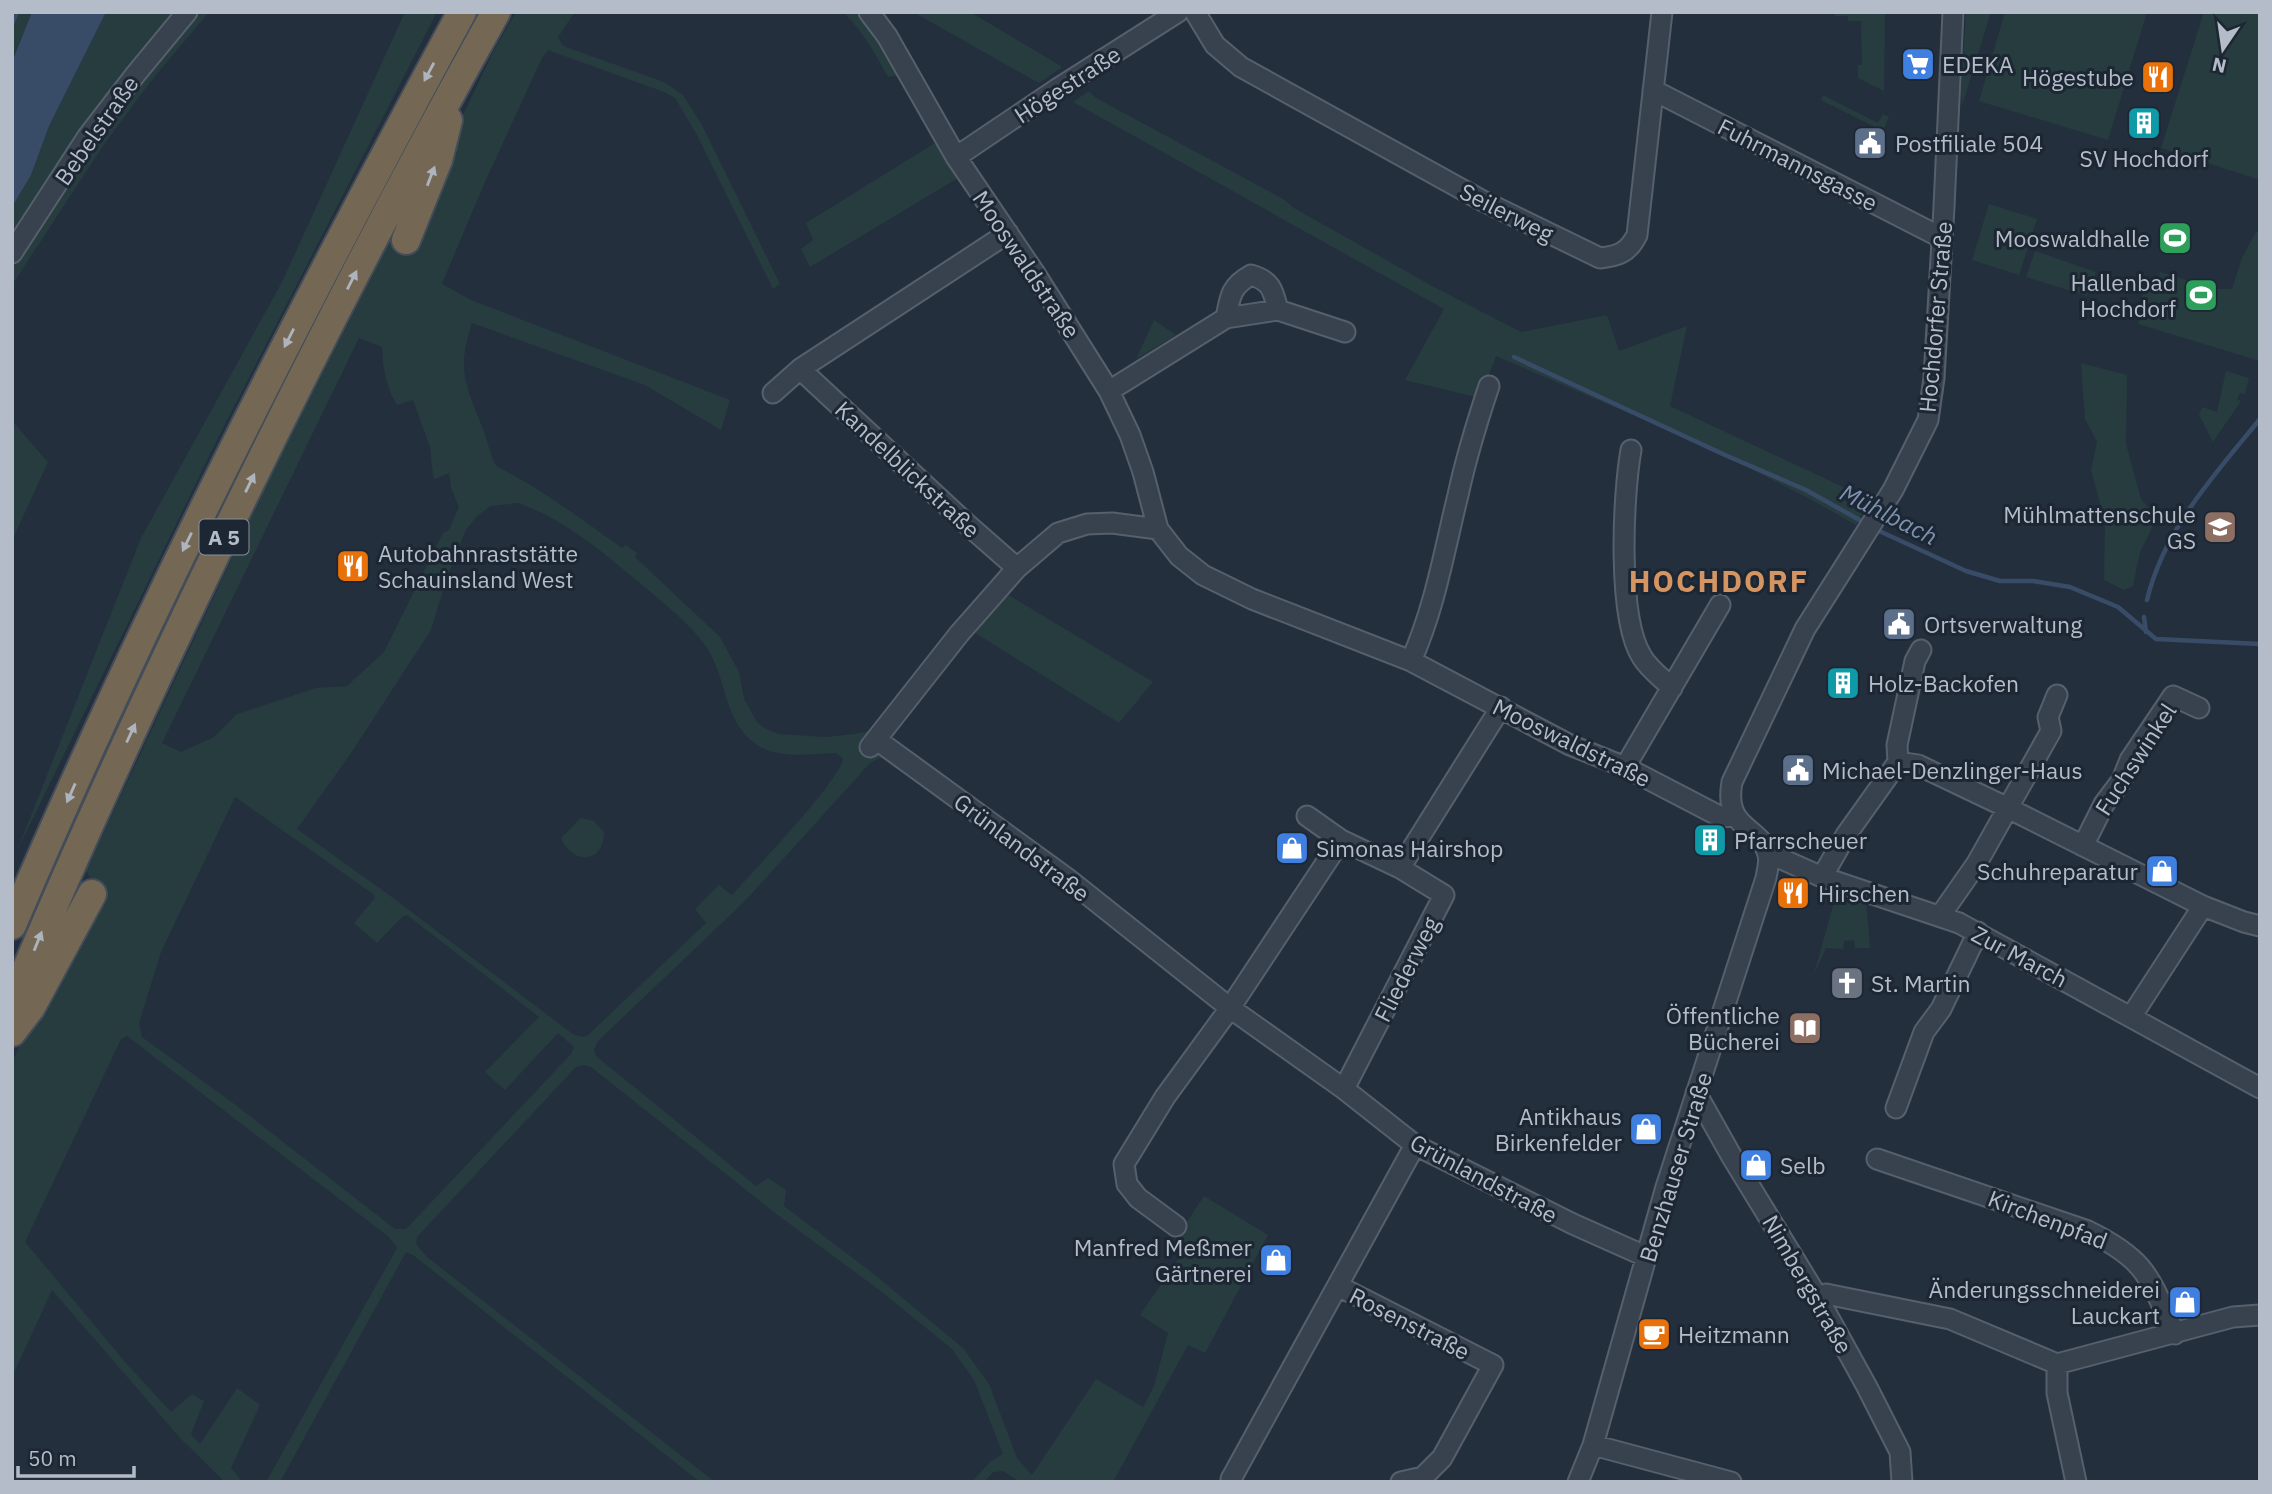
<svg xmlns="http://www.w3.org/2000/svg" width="2272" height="1494" viewBox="0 0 2272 1494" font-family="'IBM Plex Sans',sans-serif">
<rect width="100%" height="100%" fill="#242f3e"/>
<path fill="#263c3f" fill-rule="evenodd" d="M12,12H32L12,62Z
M106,12H209L151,81L105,143L12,285V207L31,175L49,126Z
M405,12H437L218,438L17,851L141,538L282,282Z
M516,12H575L558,37L563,46L664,82L683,95L702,125L780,284L773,289L697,135L675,98L664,92L548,50L542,58L484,184L442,284L471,300L730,400L721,430L645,385L472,323C456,372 466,384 483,429C488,442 490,454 496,466C541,489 581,519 622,548L626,545L637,553L635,557L720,637L739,672L744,699L757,722L763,727L778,734L826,737L855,734L869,731L880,724L893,733L895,745L1116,924L890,759L881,758L871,762L744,902L598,1041L594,1050L596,1056L756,1186L768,1178L786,1190L784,1206L870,1271L963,1348L989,1384L1017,1458L1032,1475L1096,1379L1143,1407L1154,1386L1168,1333L1140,1315L1188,1245L1178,1235L1204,1196L1268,1235L1205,1353L1188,1345L1113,1482H1020L1003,1471L993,1472L984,1482H972L990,1462L1003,1454L974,1380L952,1349L878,1289L775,1213L591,1067L584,1065L576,1067L417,1237L416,1244L427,1257L715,1482H700L413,1255L406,1252L280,1482H266L397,1248L389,1237L127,1036L121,1039L25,1242L126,1363L171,1412L192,1394L204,1401L191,1434L200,1444L237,1388L260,1405L231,1468L243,1482H225L180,1438L52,1290L12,1377V1062L58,969L98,897L86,870L263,492L390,240L417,247L462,117L493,52ZM359,338L382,347C383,369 386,387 397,405L413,400L430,447L433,476L435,479L449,473L451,488L459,507L449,530L443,533L384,652L347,686L316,688L237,714L214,737L181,752L162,743ZM518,503C568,521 606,555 646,588C668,607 691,625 707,648C727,679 723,718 753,742C775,760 810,754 836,753L843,758C841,780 752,872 732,895L719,885L695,909L706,923L588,1035L583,1037L574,1035L396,900L297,829L351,753L431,630L447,577L466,530L477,516L491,506ZM235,797L373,894L375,898L354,923L377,943L402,917L407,915L539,1017L485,1072L505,1090L558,1033L574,1047L571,1054L406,1229H395L237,1106L142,1037L139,1023L161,952Z
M843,12H859L900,75L888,77C875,54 863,31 843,12Z
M913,12H970L1061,66V68L1039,83Z
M1835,12H1885L1884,91L1858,78V65H1862L1861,21H1848V16H1835Z
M1966,12H1991L1962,106L1961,91Z
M2005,12H2147L2108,140L1979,101Z
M2204,12H2260V180L2161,148Z
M1089,91L1096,98L1285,200L1294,208L1434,287L1521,332L1607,315L1619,351L1687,326L1670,406L1871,500L1856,525C1742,458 1617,409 1496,356L1480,398L1405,380L1444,309L1073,102Z
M1823,95L1878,123L1883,114L1889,117L1883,131L1821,100Z
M935,143L958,178L810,267L801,249L813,240L806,223Z
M1989,204L2037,219L2019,275L1972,260Z
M2256,232L2260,233V361L2138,324L2144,302L2141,300L2148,278L2158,281L2160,272L2215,289H2232L2242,258Z
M2035,251L2096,272L2087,296L2026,277Z
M1154,320L1176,335L1136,359Z
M2081,363L2127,375L2126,444L2141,499L2157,518L2140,552L2133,586L2124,590L2104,580L2105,522L2091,470L2097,442L2085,419Z
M2226,371L2249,378L2245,394L2240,393L2237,399L2241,401L2213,442L2199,415L2202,407L2217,412Z
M12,421L48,462L12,541Z
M1005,593L1153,682L1119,723L972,631Z
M581,818L594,821L604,832C604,864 572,865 561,838Z
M1838,888L1866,901L1870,948H1855L1854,940L1844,941L1843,949L1826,948L1814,974Z"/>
<path fill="#394c67" d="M32,12H106L49,126L31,175L12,207V62Z"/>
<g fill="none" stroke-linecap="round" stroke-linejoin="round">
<path stroke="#394c67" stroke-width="4.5" d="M12,24L17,12
M1514,357L1725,455L1806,490L1865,523
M1875,529L1966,571L2000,581H2033L2070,587L2118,607L2156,639L2260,644
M2147,600C2164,529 2215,474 2260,419
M2144,617L2146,632"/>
<g stroke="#565f6c" stroke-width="23">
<path id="minor" d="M869,12L887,36L956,157L1034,272L1109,391L1130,435L1143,472L1158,529L1179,556L1203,575L1252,599L1411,661L1570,745L1625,767L1721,817L1735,816
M1195,12L1215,45L1241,67L1483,201L1600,258C1618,256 1628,253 1637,235L1662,12
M1653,90L1942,238
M956,157L1057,89L1178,12
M12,253L88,136L135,75L187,12
M1226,318C1230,296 1231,286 1251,275C1272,281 1273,291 1278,310
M800,369L968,525L1017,568
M1109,391L1226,318L1278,310L1345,332
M773,393L800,369L1008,233
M1631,450C1623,495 1617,618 1642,657C1649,669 1663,679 1672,688
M1411,661C1435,607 1444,552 1458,495C1466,458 1477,422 1489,386
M877,740L1068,879L1230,1008L1344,1089L1415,1145L1573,1224L1647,1257
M870,747L959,634L1017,568L1058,533L1087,524L1112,523L1158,529
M1898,762L1918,765L2008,808L2203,906L2244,922L2260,926
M1625,767L1720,605
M1307,816L1341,840L1400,868L1501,707
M2083,846L2104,804L2122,780L2130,760L2173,696L2199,708
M1768,853L1822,877L1959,923L2260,1088
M1822,877L1846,835L1898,762L1897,745L1915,661L1921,650
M1940,916L1977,863L2051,731L2048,717L2057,695
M2131,1017L2203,906
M1344,1089L1444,895L1400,868
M1696,1093L1732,1157L1818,1298L1867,1387L1900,1452L1902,1482
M1896,1108L1924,1032L1941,1009L1978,932
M1877,1159L2088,1231C2147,1260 2149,1277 2175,1334
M1176,1226L1138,1198L1127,1184L1124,1164L1165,1097L1230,1008L1341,840
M1338,1286L1493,1365L1442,1458L1423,1477L1401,1482
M1818,1298L1826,1294L1950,1319L2057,1364
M1593,1445L1731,1482
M1231,1482V1479L1415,1145
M1578,1482L1593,1445L1666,1187L1766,878C1767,870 1770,863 1768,855C1762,826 1723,831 1732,782L1805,629L1893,490L1928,420L1934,378L1944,207L1953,12
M2076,1482L2057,1393V1364L2233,1317L2260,1315"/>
</g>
<g stroke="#434c59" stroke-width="32">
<path id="highway" d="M406,240L438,160L448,120
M12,925C145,613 300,311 462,12
M12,1004C72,858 138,716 206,574C297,384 393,196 496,12
M12,1032L31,1007L92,894"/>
</g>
<use href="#minor" stroke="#38414e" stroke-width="19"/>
<use href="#highway" stroke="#746855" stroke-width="28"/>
</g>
<defs><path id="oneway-solid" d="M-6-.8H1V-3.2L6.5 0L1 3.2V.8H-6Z" transform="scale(1.75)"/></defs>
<g fill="#aeb4bd">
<use href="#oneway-solid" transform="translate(429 72) rotate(118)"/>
<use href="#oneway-solid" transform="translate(431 176) rotate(-69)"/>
<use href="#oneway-solid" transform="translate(352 280) rotate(-63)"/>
<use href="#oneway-solid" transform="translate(289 338) rotate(117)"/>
<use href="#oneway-solid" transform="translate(250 483) rotate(-64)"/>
<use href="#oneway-solid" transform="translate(187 542) rotate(116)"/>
<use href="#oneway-solid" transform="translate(131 733) rotate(-65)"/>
<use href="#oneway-solid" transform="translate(71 793) rotate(114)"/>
<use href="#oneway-solid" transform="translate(38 941) rotate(-68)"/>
</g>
<defs>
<g id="supermarket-square" transform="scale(1.75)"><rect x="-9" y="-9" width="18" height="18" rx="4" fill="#3f7fe0" stroke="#1d2633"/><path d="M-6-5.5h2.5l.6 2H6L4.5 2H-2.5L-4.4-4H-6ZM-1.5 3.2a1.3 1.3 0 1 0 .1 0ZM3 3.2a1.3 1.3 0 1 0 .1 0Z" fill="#fff"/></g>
<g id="restaurant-square" transform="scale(1.75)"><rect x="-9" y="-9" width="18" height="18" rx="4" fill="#e8710a" stroke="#1d2633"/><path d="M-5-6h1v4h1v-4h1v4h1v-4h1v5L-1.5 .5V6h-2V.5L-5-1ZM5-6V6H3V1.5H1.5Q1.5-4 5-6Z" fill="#fff"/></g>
<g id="building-square" transform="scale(1.75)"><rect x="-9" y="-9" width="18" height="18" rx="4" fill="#0f9aa8" stroke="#1d2633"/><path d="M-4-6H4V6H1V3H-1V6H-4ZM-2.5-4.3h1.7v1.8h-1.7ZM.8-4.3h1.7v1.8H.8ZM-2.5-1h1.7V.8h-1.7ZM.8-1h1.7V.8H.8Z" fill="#fff"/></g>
<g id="civic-square" transform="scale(1.75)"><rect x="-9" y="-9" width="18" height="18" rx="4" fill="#5c6f8a" stroke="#1d2633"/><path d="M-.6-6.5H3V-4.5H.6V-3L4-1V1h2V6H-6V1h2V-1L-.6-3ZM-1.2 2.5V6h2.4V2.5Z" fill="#fff"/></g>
<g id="stadium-square" transform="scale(1.75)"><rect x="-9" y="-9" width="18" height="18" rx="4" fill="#2e9e5b" stroke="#1d2633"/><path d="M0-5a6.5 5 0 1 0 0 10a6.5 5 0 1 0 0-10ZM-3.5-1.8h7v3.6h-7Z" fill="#fff"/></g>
<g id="school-square" transform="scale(1.75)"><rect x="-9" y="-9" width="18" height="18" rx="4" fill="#8d6e63" stroke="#1d2633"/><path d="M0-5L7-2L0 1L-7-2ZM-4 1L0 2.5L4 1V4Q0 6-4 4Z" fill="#fff"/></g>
<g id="shop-square" transform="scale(1.75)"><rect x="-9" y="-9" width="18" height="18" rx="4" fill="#3f7fe0" stroke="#1d2633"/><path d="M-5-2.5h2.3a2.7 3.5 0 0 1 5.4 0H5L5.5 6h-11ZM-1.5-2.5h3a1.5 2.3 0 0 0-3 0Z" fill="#fff"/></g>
<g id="church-square" transform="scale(1.75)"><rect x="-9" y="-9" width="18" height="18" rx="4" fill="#6b7280" stroke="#1d2633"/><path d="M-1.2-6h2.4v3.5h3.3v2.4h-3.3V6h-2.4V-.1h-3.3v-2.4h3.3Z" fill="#fff"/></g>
<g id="library-square" transform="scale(1.75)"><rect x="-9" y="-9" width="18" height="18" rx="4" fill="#8d6e63" stroke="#1d2633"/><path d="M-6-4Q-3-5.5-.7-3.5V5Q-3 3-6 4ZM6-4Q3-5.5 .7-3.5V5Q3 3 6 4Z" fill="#fff"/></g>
<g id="cafe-square" transform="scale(1.75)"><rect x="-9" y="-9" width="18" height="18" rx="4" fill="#e8710a" stroke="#1d2633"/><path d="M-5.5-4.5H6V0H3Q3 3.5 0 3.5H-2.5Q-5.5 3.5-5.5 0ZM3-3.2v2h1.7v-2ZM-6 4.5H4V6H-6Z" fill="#fff"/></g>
</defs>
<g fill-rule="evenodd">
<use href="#supermarket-square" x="1918" y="64"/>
<use href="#restaurant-square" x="2158" y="77"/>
<use href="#building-square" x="2144" y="123"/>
<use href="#civic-square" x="1870" y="143"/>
<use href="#stadium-square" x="2175" y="238"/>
<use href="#stadium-square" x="2201" y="295"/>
<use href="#school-square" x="2220" y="527"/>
<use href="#restaurant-square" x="353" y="566"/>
<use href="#civic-square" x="1899" y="624"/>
<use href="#building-square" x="1843" y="683"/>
<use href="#civic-square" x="1798" y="770"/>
<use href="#building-square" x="1710" y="840"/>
<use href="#shop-square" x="1292" y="848"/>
<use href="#shop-square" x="2162" y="871"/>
<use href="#restaurant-square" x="1793" y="893"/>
<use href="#church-square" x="1847" y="983"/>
<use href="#library-square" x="1805" y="1028"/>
<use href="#shop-square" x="1646" y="1129"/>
<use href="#shop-square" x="1756" y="1165"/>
<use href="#shop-square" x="1276" y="1260"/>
<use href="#shop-square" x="2185" y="1302"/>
<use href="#cafe-square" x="1654" y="1334"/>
</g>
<g text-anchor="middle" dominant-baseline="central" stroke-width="6" stroke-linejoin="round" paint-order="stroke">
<rect fill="#1d2633" stroke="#878f9c" stroke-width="2" x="199.5" y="519.5" width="49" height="35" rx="5"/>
<g font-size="21" font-weight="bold" fill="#b4bcc9">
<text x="224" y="537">A 5</text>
</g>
<g font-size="23" fill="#b4bcc9" stroke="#1d2633" text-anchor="start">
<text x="1942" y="64">EDEKA</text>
<text x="2134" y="77" text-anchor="end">Högestube</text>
<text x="1895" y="143">Postfiliale 504</text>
<text x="2144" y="158" text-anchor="middle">SV Hochdorf</text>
<text x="2150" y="238" text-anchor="end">Mooswaldhalle</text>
<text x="2176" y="282" text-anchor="end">Hallenbad<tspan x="2176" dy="26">Hochdorf</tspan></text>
<text x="2196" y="514" text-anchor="end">Mühlmattenschule<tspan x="2196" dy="26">GS</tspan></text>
<text x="378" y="553">Autobahnraststätte<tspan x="378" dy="26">Schauinsland West</tspan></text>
<text x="1924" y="624">Ortsverwaltung</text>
<text x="1868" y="683">Holz-Backofen</text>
<text x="1822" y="770">Michael-Denzlinger-Haus</text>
<text x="1734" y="840">Pfarrscheuer</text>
<text x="1316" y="848">Simonas Hairshop</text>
<text x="2138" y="871" text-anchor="end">Schuhreparatur</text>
<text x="1818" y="893">Hirschen</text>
<text x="1871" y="983">St. Martin</text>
<text x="1780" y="1015" text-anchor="end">Öffentliche<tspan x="1780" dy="26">Bücherei</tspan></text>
<text x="1622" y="1116" text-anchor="end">Antikhaus<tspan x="1622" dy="26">Birkenfelder</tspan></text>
<text x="1780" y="1165">Selb</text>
<text x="1252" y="1247" text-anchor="end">Manfred Meßmer<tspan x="1252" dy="26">Gärtnerei</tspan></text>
<text x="2160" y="1289" text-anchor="end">Änderungsschneiderei<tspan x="2160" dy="26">Lauckart</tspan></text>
<text x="1678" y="1334">Heitzmann</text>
</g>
<g font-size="23" fill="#b4bcc9" stroke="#1d2633">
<text transform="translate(1067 84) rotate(-33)">Högestraße</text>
<text transform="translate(96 130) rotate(-55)">Bebelstraße</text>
<text transform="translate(1798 164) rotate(27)">Fuhrmannsgasse</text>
<text transform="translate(1507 212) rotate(27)">Seilerweg</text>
<text transform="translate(1027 264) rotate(56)">Mooswaldstraße</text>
<text transform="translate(1935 317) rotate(-85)">Hochdorfer Straße</text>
<text transform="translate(908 469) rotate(43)">Kandelblickstraße</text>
<text transform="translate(1572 742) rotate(26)">Mooswaldstraße</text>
<text transform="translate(2135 759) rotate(-57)">Fuchswinkel</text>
<text transform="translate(1022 847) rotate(37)">Grünlandstraße</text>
<text transform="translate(2020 956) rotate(28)">Zur March</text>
<text transform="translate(1406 969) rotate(-63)">Fliederweg</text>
<text transform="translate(1675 1167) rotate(-73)">Benzhauser Straße</text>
<text transform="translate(1484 1178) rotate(28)">Grünlandstraße</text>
<text transform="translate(2048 1219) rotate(21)">Kirchenpfad</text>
<text transform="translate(1808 1284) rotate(60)">Nimbergstraße</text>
<text transform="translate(1410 1323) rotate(27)">Rosenstraße</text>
</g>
<g font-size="24" font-style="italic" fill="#7c92b1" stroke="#1d2633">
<text transform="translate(1889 514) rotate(27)">Mühlbach</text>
</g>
<g font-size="30" font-weight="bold" letter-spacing="2" fill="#d59563" stroke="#1d2633">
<text x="1719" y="580">HOCHDORF</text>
</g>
</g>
<rect width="2272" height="1494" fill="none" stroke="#b4bcc9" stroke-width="28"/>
<g transform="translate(2223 49) rotate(193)" stroke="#1d2633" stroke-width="5" paint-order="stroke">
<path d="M0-5L12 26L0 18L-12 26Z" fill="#b4bcc9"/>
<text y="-10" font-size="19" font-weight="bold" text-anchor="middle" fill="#b4bcc9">N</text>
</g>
<path d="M18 1466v10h116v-10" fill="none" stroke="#b4bcc9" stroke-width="3.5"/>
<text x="28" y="1466" font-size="21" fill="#b4bcc9" stroke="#1d2633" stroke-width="5" paint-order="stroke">50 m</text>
</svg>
